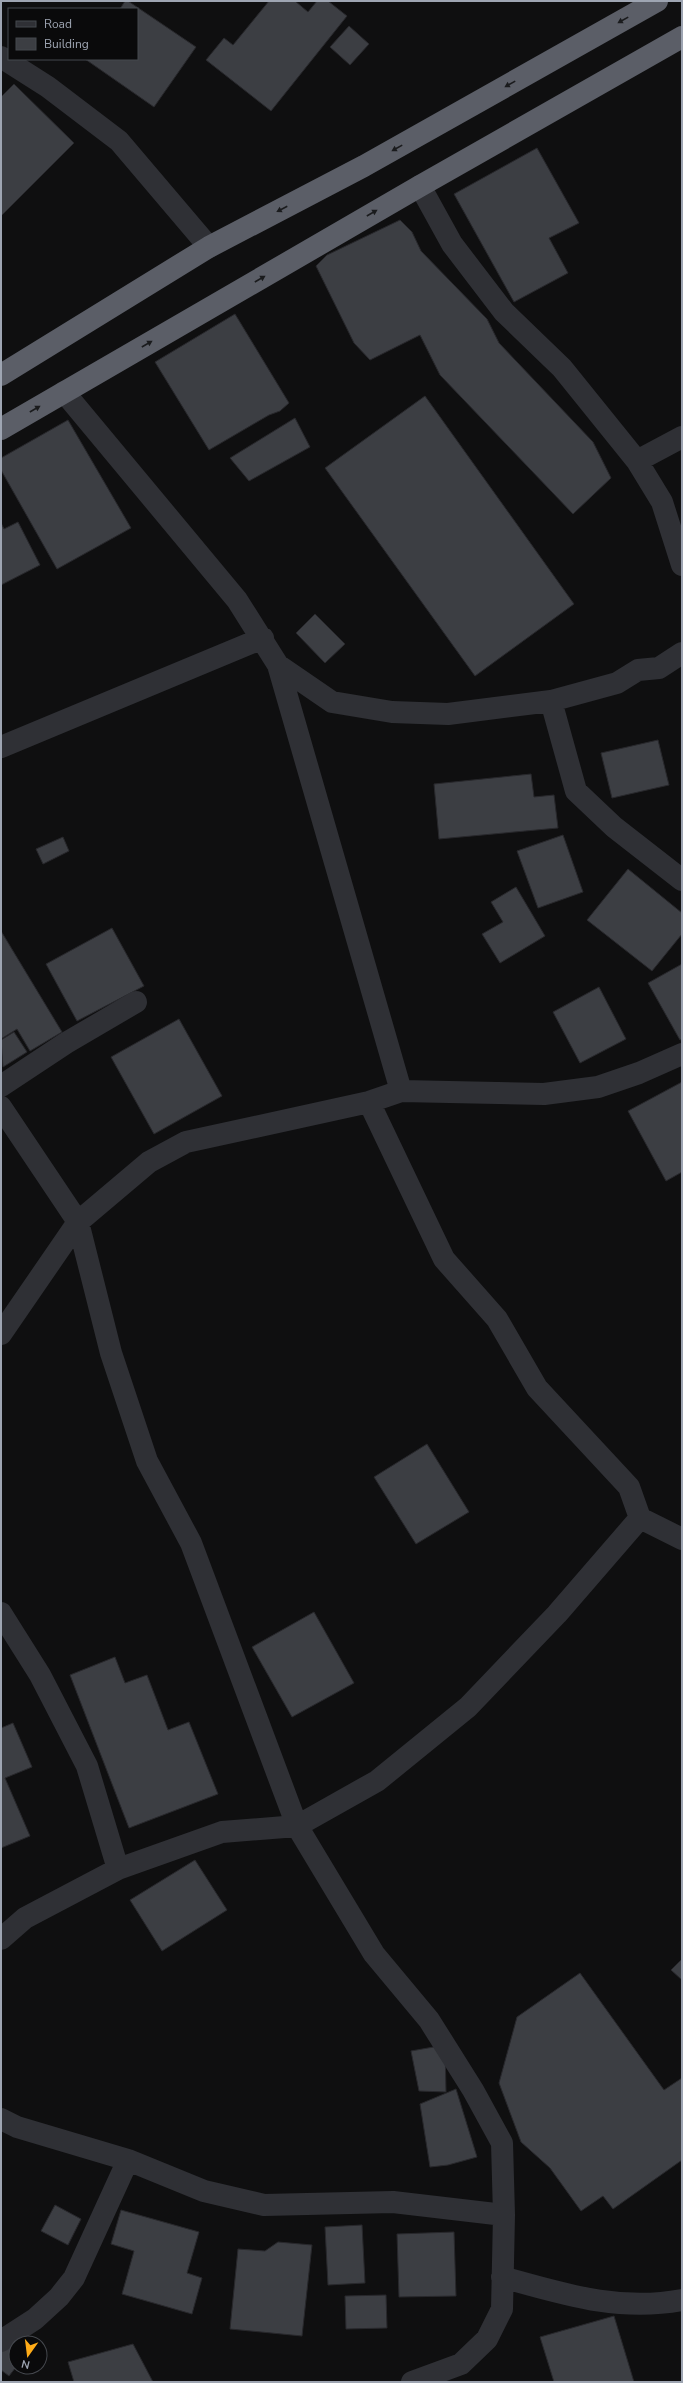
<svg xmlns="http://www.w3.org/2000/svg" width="683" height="2383" viewBox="0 0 683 2383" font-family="'Nunito Sans',sans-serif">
<rect width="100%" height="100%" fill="#0f0f10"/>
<path fill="#3c3e43" stroke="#28282c" d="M125,1H128L196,47L154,107L85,59H137V9H120Z
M269,1H295L308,12L317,1H328L347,16L271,111L206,60L224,38L233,45Z
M349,26L369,44L350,65L330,47Z
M14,84L74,143L1,216V97Z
M537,148L579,223L549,238L568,273L514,302L454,194Z
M400,220L412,232L421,251L487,319L499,343L593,442L611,478L573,514L440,375L420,335L370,360L354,343L316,266L327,255Z
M235,314L289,403L280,411L269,415L209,450L155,362Z
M425,396L574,604L475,676L325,468Z
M295,418L310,447L249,481L230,458Z
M68,420L131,528L57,569L1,470V458Z
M18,522L40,565L1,585V523L4,529Z
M315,614L345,644L325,663L296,633Z
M658,740L669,785L612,798L601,753Z
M531,774L534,797L554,795L558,828L439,839L434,784Z
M563,835L583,892L538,908L517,851Z
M63,837L69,851L43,864L36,849Z
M628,869L682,913V934L652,971L587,920Z
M516,887L545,936L500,963L482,934L503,922L491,902Z
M112,928L144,986L77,1021L46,964Z
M1,931L62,1032L30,1051L17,1029L1,1039Z
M682,964V1039L680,1040L648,983Z
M599,987L626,1039L580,1063L553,1012Z
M179,1019L222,1096L154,1134L111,1057Z
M14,1032L27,1052L3,1067L1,1040Z
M682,1082V1172L666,1181L628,1111Z
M427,1444L469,1512L416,1544L374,1477Z
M314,1612L354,1683L292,1717L252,1647Z
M115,1657L125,1683L147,1675L168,1730L189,1722L218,1794L129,1828L70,1675Z
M13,1723L32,1767L5,1778L30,1836L1,1848V1728Z
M195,1860L227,1910L162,1951L130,1900Z
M682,1959V1980L671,1970Z
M580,1973L664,2090L682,2078V2160L613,2209L603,2196L581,2211L550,2168L521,2142L499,2083L517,2017Z
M445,2045L446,2092L419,2091L411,2051Z
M456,2089L477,2157L448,2165L430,2167L420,2104Z
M55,2205L81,2219L68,2245L41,2231Z
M121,2210L199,2232L187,2273L202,2278L192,2314L122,2294L134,2251L111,2244Z
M362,2225L365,2283L328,2285L325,2227Z
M454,2232L456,2296L399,2297L397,2234Z
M278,2242L312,2245L302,2336L230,2329L238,2249L265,2251Z
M386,2295L387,2328L346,2329L345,2296Z
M614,2316L634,2382H554L540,2337Z
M133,2344L153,2382H74L68,2362Z
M6,2345L16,2352V2367L9,2376L1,2370V2352Z"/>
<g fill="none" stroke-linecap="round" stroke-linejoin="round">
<path stroke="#2f3035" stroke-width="22" d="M1,57L48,87L119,141L209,247
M420,186L452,244L504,312L562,368L637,461L662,502L682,565
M64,392L237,600L278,665L332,702L392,712L448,714L551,701L617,683L638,670L659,668L682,653
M637,461L682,437
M278,665L401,1091
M551,701L576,791L614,827L682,880
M1,747L263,638
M1,1086L66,1043L136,1002
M369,1102L444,1259L497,1319L537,1388L629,1487L640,1518L682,1539
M1,1107L78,1222L111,1353L147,1461L191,1543L297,1826L377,1781L468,1707L557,1614L640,1518
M1,1334L78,1222L149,1162L186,1142L369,1102L401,1091L544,1094L598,1087L639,1073L682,1054
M1,1613L40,1675L87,1766L118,1869
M1,1939L25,1918L118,1869L222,1832L297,1826L374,1954L429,2020L473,2090L502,2143L504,2215L502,2309L487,2339L461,2364L412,2382
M1,2119L17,2127L128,2160L204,2191L264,2205L393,2202L504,2215
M502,2277C564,2294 618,2312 682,2300
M1,2341L35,2319L59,2297L74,2278L128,2160"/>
<path stroke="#5b5e67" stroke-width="22" d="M1,375L209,247L364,166L657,1
M1,429L420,186L682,37"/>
</g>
<defs><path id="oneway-solid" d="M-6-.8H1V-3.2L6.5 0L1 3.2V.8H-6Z"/></defs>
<g fill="#1a1b1d">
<use href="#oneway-solid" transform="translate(623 20) rotate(151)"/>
<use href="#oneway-solid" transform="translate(510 84) rotate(151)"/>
<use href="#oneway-solid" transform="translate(397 148) rotate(151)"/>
<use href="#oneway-solid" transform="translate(282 209) rotate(152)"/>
<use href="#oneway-solid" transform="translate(372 213) rotate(-30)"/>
<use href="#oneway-solid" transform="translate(260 279) rotate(-30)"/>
<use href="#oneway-solid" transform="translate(147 344) rotate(-30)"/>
<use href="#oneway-solid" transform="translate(35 409) rotate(-30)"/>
</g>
<rect width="683" height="2383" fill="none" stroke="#9ea5b2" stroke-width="4"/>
<rect x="8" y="8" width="130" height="52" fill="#0a0a0b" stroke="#45484e"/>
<rect x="16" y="21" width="20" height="6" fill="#2f3035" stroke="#45484e"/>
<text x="44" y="28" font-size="12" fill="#9ea5b2">Road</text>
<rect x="16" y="38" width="20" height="12" fill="#3c3e43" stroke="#45484e"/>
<text x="44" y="48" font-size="12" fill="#9ea5b2">Building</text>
<g transform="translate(28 2355) rotate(194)"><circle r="19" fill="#0a0a0b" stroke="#45484e"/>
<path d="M0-3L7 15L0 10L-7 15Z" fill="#ffac18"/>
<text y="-6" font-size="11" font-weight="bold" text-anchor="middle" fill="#9ea5b2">N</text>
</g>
</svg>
